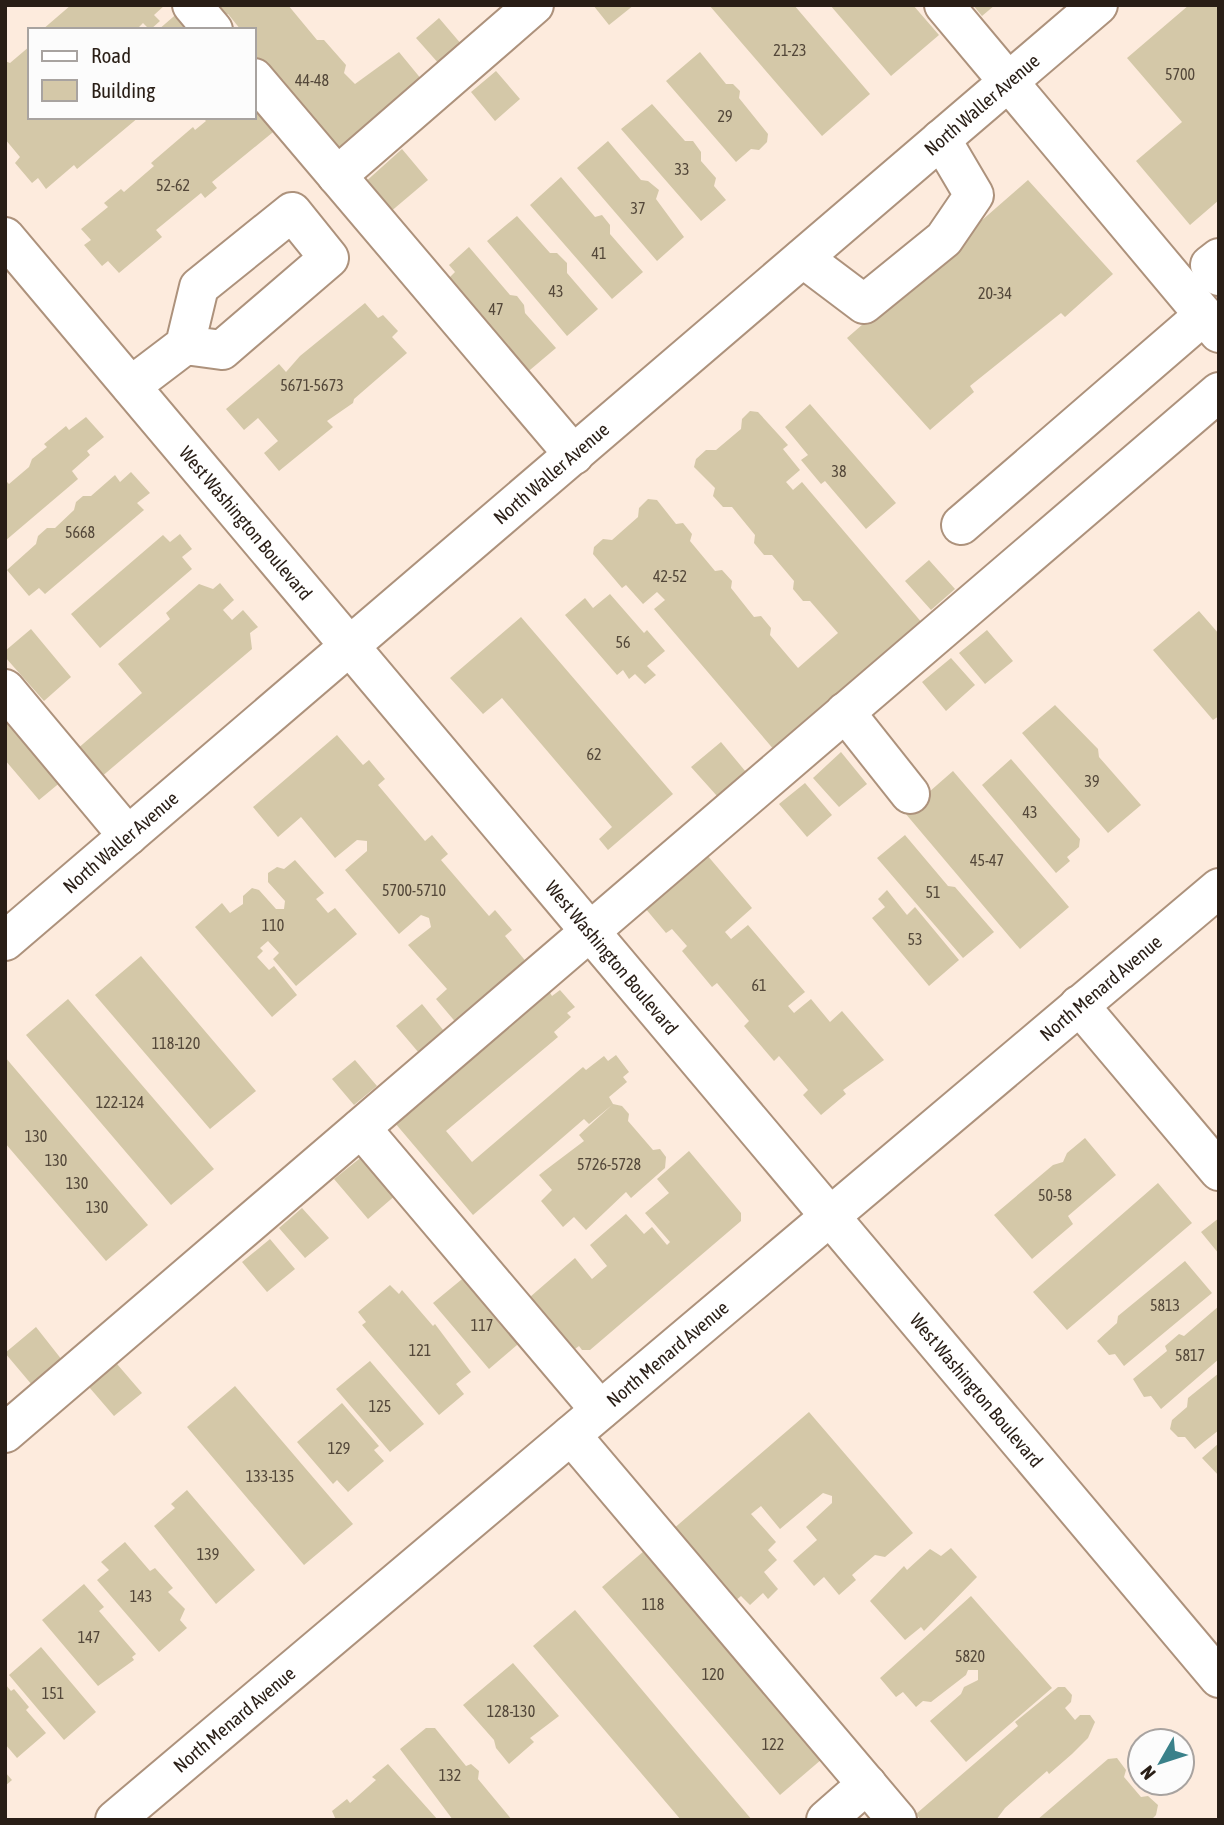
<svg xmlns="http://www.w3.org/2000/svg" width="1224" height="1825" viewBox="0 0 1224 1825" font-family="'Asap Condensed',sans-serif">
<rect width="100%" height="100%" fill="#fdebdd"/>
<path fill="#d4c8a8" d="M71,5H165L154,15L160,21L150,30L143,23L136,30H42Z
M210,5H288L317,40H324L346,65L344,73L355,84L399,52L422,80L336,154L285,94L290,90L283,80L277,85L254,59V30H241L228,14L222,19Z
M593,5H634L609,25Z
M709,5H794L870,94L822,136Z
M830,5H913L939,35L891,76Z
M973,5H995L982,16Z
M1189,5H1219V200L1190,225L1136,161L1182,122L1127,58Z
M180,11L195,30H158Z
M439,18L462,45L440,65L416,38Z
M30,46V117H139L77,169L74,165L46,189L38,178L32,183L15,163L20,157L5,139V61L10,63Z
M700,52L726,84H733L740,91L739,98L768,134L767,142L759,150L751,149L736,162L666,81Z
M496,71L520,99L495,121L471,92Z
M254,99L278,128L212,182L217,188L205,198L201,193L156,230L162,237L119,273L108,261L102,266L84,245L91,240L81,229L108,207L104,203L121,189L124,192L154,166L151,163L193,127L195,130L206,121L202,117H254Z
M652,104L685,141H693L701,152V161L716,178L714,186L726,200L701,221L621,129Z
M608,141L641,180L648,181L659,190L656,199L684,237L657,261L577,168Z
M402,149L428,180L389,213L363,184Z
M561,177L595,217L602,215L610,225V234L643,272L612,299L530,205Z
M1028,180L1113,274L1065,317L1061,313L970,386L974,392L930,430L847,338Z
M517,216L550,253H557L567,263V273L598,309L567,336L487,241Z
M469,247L510,295L517,296L524,305L525,313L556,348L524,375L444,283L455,272L449,265Z
M365,303L378,318L383,315L398,331L392,337L407,353L354,399L353,403L327,421L333,427L279,471L264,453L278,441L258,418L244,430L226,409L279,364L286,372L300,356Z
M810,404L896,503L866,529L825,481L821,484L801,460L808,455L785,427Z
M750,411L758,412L788,445L783,449L800,470L786,482L793,490L802,482L923,624L775,751L654,609L665,600L657,592L643,604L626,585L622,588L593,554L594,547L603,539L612,540L638,517L639,508L648,499L657,500L676,524L683,523L692,534L690,541L715,571L722,570L732,581L731,588L754,617L761,616L771,628L770,635L798,668L838,633L810,601H803L793,589L794,581L772,555H764L754,543L755,535L732,507H723L713,496L715,488L694,467L696,459L706,450H716L741,429L742,419Z
M86,417L104,437L87,451L90,455L72,471L78,479L5,541V480L9,484L29,467L32,459L47,447L44,444L66,426L69,430Z
M131,472L150,493L137,503L144,510L45,594L39,588L29,596L7,570L36,544L38,536L47,528H55L74,510L76,502L83,496H91L115,475L120,482Z
M180,534L192,549L182,557L192,569L100,648L71,614L163,535L170,542Z
M929,560L955,589L931,610L905,581Z
M220,583L234,600L223,610L232,620L243,610L258,627L250,633L252,649L100,778L76,750L142,693L118,664L170,619L166,613L199,584L213,589Z
M610,594L644,633L647,630L665,651L647,666L656,675L645,684L635,674L629,679L623,670L617,675L565,615L585,598L593,608Z
M1199,611L1219,634V716L1213,720L1153,650Z
M521,617L673,794L608,850L599,839L612,827L502,698L483,714L450,678Z
M31,629L71,677L44,701L5,657V651Z
M987,630L1013,661L985,684L959,653Z
M951,658L975,685L946,711L922,682Z
M1055,705L1098,749L1099,757L1141,805L1108,833L1022,733Z
M5,715L62,781L39,800L5,760Z
M337,735L363,765L369,760L385,779L378,785L425,841L432,835L448,854L441,860L489,916L495,910L512,930L505,936L528,964L458,1025L436,999L447,989L408,945L431,927L429,918L421,915L399,934L345,870L367,851V841L357,840L335,858L301,817L278,837L253,807Z
M721,742L746,772L717,796L691,767Z
M841,752L867,784L839,807L813,778Z
M1011,759L1080,839L1079,847L1067,857L1070,861L1056,873L982,785Z
M953,771L1069,907L1020,949L905,813Z
M805,783L832,815L807,837L779,804Z
M905,835L948,886L955,887L994,932L963,958L877,858Z
M707,855L752,908L725,932L731,939L748,925L805,992L788,1006L794,1013L811,999L830,1022L842,1011L884,1060L843,1090L846,1094L821,1115L803,1095L808,1090L779,1056L774,1061L744,1026L749,1021L717,983L712,987L682,951L687,946L672,929L666,933L645,908Z
M295,860L324,893L316,899L328,913L335,908L357,934L296,986L273,959L279,953L268,941L260,948L263,951L257,957L269,970L274,966L297,995L272,1017L195,927L222,903L230,913L243,904V896L252,888L259,890L276,909H284L285,901L268,882V873L277,867L284,869Z
M887,890L907,915L915,907L959,960L929,986L872,918L885,907L878,899Z
M141,956L256,1091L210,1129L95,995Z
M560,990L575,1007L567,1013L571,1017L554,1032L558,1037L446,1131L472,1162L583,1067L586,1070L604,1056L608,1061L616,1055L629,1072L623,1077L627,1082L609,1097L613,1104L622,1106L629,1114L628,1121L653,1150L660,1149L666,1157L665,1168L631,1198L626,1192L586,1230L574,1217L563,1227L541,1201L552,1190L539,1175L584,1141L579,1135L612,1105L589,1124L584,1119L473,1215L395,1123L549,991L552,996Z
M68,999L214,1169L171,1205L26,1035Z
M422,1004L444,1031L419,1053L396,1026Z
M5,1057L148,1225L106,1261L5,1143Z
M355,1060L377,1086L354,1105L332,1079Z
M1085,1138L1116,1175L1068,1216L1073,1224L1032,1259L994,1215L1053,1165L1063,1162L1067,1153Z
M689,1151L741,1213V1221L590,1350H582L579,1346L575,1349L530,1297L575,1258L592,1279L607,1266L590,1245L626,1214L644,1234L652,1227L667,1245L670,1242L645,1213L669,1193L657,1179Z
M364,1155L397,1194L368,1219L334,1179Z
M1158,1183L1192,1223L1067,1330L1033,1292Z
M302,1208L329,1238L305,1258L279,1228Z
M1219,1218V1254L1201,1232Z
M270,1239L295,1269L267,1292L242,1262Z
M1185,1261L1212,1293L1124,1366L1115,1354L1109,1355L1097,1341L1117,1323L1118,1316Z
M467,1275L524,1339L489,1369L433,1303Z
M390,1285L399,1294L402,1290L433,1326L435,1324L471,1372L456,1384L464,1394L439,1415L362,1325L366,1322L358,1312Z
M1219,1306V1359L1161,1409L1151,1396L1144,1397L1133,1379L1167,1351L1165,1346L1179,1334L1184,1336Z
M36,1327L62,1360L32,1385L5,1353Z
M370,1361L424,1424L390,1452L336,1389Z
M117,1364L142,1393L114,1416L89,1387Z
M1219,1373V1430L1195,1449L1185,1437H1178L1170,1429L1172,1420L1187,1407L1188,1398Z
M235,1386L353,1524L304,1565L187,1427Z
M342,1403L379,1446L374,1450L384,1461L348,1492L337,1480L333,1484L297,1442Z
M809,1412L913,1533L885,1557L875,1555L852,1575L856,1580L839,1595L824,1577L814,1586L793,1561L817,1540L806,1527L832,1503V1496L823,1493L780,1529L761,1506L751,1514L776,1542L768,1550L777,1560L764,1572L778,1589L768,1599L763,1593L750,1605L741,1596L734,1602L672,1530Z
M1219,1443V1476L1202,1458Z
M187,1490L255,1570L216,1604L154,1526L175,1508L171,1504Z
M125,1542L150,1571L155,1568L173,1588L168,1592L185,1609L180,1620L187,1628L159,1652L97,1580L109,1570L101,1562Z
M951,1548L977,1577L924,1631L921,1627L905,1640L870,1601L904,1566L907,1570L930,1549L941,1556Z
M644,1551L822,1759L780,1795L602,1587Z
M84,1584L104,1607L99,1611L136,1654L132,1657L134,1660L98,1686L42,1620Z
M971,1596L1052,1688L966,1762L930,1721L961,1694L964,1687L978,1680V1670H968L966,1675L931,1702L923,1701L916,1707L903,1692L896,1697L880,1678Z
M575,1610L695,1753L752,1820H681L533,1646Z
M41,1647L96,1712L64,1740L9,1675Z
M513,1663L559,1716L530,1738L534,1742L509,1764L496,1748L494,1740L463,1705Z
M5,1684L11,1691L14,1689L29,1707L26,1710L46,1733L17,1758L5,1744Z
M1058,1687H1065L1072,1695L1071,1702L1065,1708L1075,1720L1080,1715H1090L1095,1722L1088,1738L1072,1754L1049,1774L1047,1771L1005,1808L996,1820H921L916,1814L1018,1726L1015,1722Z
M426,1728H435L466,1766L471,1764L479,1771L478,1779L512,1820H453L400,1749Z
M1117,1758L1126,1770L1124,1777L1141,1797L1148,1796L1158,1805L1156,1815L1151,1820H1037L1108,1759Z
M388,1764L438,1820H336L332,1811L347,1799L350,1803L376,1780L372,1777Z
M5,1772L12,1780L5,1786Z"/>
<g fill="none" stroke-linecap="round" stroke-linejoin="round">
<g stroke="#ad927c" stroke-width="42">
<g id="minor">
<path d="M192,5L213,30"/>
<path d="M944,5L1219,333"/>
<path d="M254,78L574,455"/>
<path d="M337,176L534,5"/>
<path id="s1" d="M5,237L1219,1678"/>
<path d="M803,258L864,304L944,239L974,195L941,139"/>
<path d="M1219,258L1210,265L1219,276"/>
<path d="M131,386L185,345L222,350L329,258L292,212L199,287L185,345"/>
<path d="M961,525L1204,315"/>
<path d="M5,689L128,836"/>
<path d="M845,712L910,794"/>
<path id="s2" d="M5,941L1098,5"/>
<path d="M1079,1005L1219,1171"/>
<path d="M361,1128L600,1410"/>
<path d="M5,1433L1219,392"/>
<path d="M571,1435L897,1820"/>
<path id="s3" d="M115,1820L1219,888"/>
<path d="M826,1820L867,1784"/>
</g>
</g>
<use href="#minor" stroke="#fff" stroke-width="38"/>
</g>
<g text-anchor="middle" dominant-baseline="central" stroke-width="5" stroke-linejoin="round" paint-order="stroke">
<g font-size="16" fill="#54483a">
<text x="790" y="50">21-23</text>
<text x="1180" y="74">5700</text>
<text x="312" y="80">44-48</text>
<text x="725" y="116">29</text>
<text x="682" y="169">33</text>
<text x="173" y="185">52-62</text>
<text x="638" y="208">37</text>
<text x="599" y="253">41</text>
<text x="556" y="291">43</text>
<text x="995" y="293">20-34</text>
<text x="496" y="309">47</text>
<text x="312" y="385">5671-5673</text>
<text x="839" y="471">38</text>
<text x="80" y="532">5668</text>
<text x="670" y="576">42-52</text>
<text x="623" y="642">56</text>
<text x="594" y="754">62</text>
<text x="1092" y="781">39</text>
<text x="1030" y="812">43</text>
<text x="987" y="860">45-47</text>
<text x="414" y="890">5700-5710</text>
<text x="933" y="892">51</text>
<text x="273" y="925">110</text>
<text x="915" y="939">53</text>
<text x="759" y="985">61</text>
<text x="176" y="1043">118-120</text>
<text x="120" y="1102">122-124</text>
<text x="36" y="1136">130</text>
<text x="56" y="1160">130</text>
<text x="609" y="1164">5726-5728</text>
<text x="77" y="1183">130</text>
<text x="1055" y="1195">50-58</text>
<text x="97" y="1207">130</text>
<text x="1165" y="1305">5813</text>
<text x="482" y="1325">117</text>
<text x="420" y="1350">121</text>
<text x="1190" y="1355">5817</text>
<text x="380" y="1406">125</text>
<text x="339" y="1448">129</text>
<text x="270" y="1476">133-135</text>
<text x="208" y="1554">139</text>
<text x="141" y="1596">143</text>
<text x="653" y="1604">118</text>
<text x="89" y="1637">147</text>
<text x="970" y="1656">5820</text>
<text x="713" y="1674">120</text>
<text x="53" y="1693">151</text>
<text x="511" y="1711">128-130</text>
<text x="773" y="1744">122</text>
<text x="450" y="1775">132</text>
</g>
<g font-size="19" fill="#291e16" stroke="#fcfcfc">
<text stroke="none"><textPath href="#s2" startOffset="1286">North Waller Avenue</textPath></text>
<text stroke="none"><textPath href="#s2" startOffset="719">North Waller Avenue</textPath></text>
<text stroke="none"><textPath href="#s1" startOffset="374">West Washington Boulevard</textPath></text>
<text stroke="none"><textPath href="#s2" startOffset="152">North Waller Avenue</textPath></text>
<text stroke="none"><textPath href="#s1" startOffset="942">West Washington Boulevard</textPath></text>
<text stroke="none"><textPath href="#s3" startOffset="1290">North Menard Avenue</textPath></text>
<text stroke="none"><textPath href="#s3" startOffset="723">North Menard Avenue</textPath></text>
<text stroke="none"><textPath href="#s1" startOffset="1508">West Washington Boulevard</textPath></text>
<text stroke="none"><textPath href="#s3" startOffset="156">North Menard Avenue</textPath></text>
</g>
</g>
<rect width="1224" height="1825" fill="none" stroke="#291e16" stroke-width="14"/>
<rect x="28" y="28" width="228" height="91" fill="#fcfcfc" stroke="#a8a3a0" stroke-width="2"/>
<rect x="42" y="51" width="35" height="10" fill="#ffffff" stroke="#a8a3a0" stroke-width="2"/>
<text x="91" y="63" font-size="21" fill="#291e16">Road</text>
<rect x="42" y="80" width="35" height="21" fill="#d4c8a8" stroke="#a8a3a0" stroke-width="2"/>
<text x="91" y="98" font-size="21" fill="#291e16">Building</text>
<g transform="translate(1161 1762) rotate(231)"><circle r="33" fill="#fcfcfc" stroke="#a8a3a0" stroke-width="2"/>
<path d="M0-5L12 26L0 18L-12 26Z" fill="#3a818a"/>
<text y="-10" font-size="19" font-weight="bold" text-anchor="middle" fill="#291e16">N</text>
</g>
</svg>
